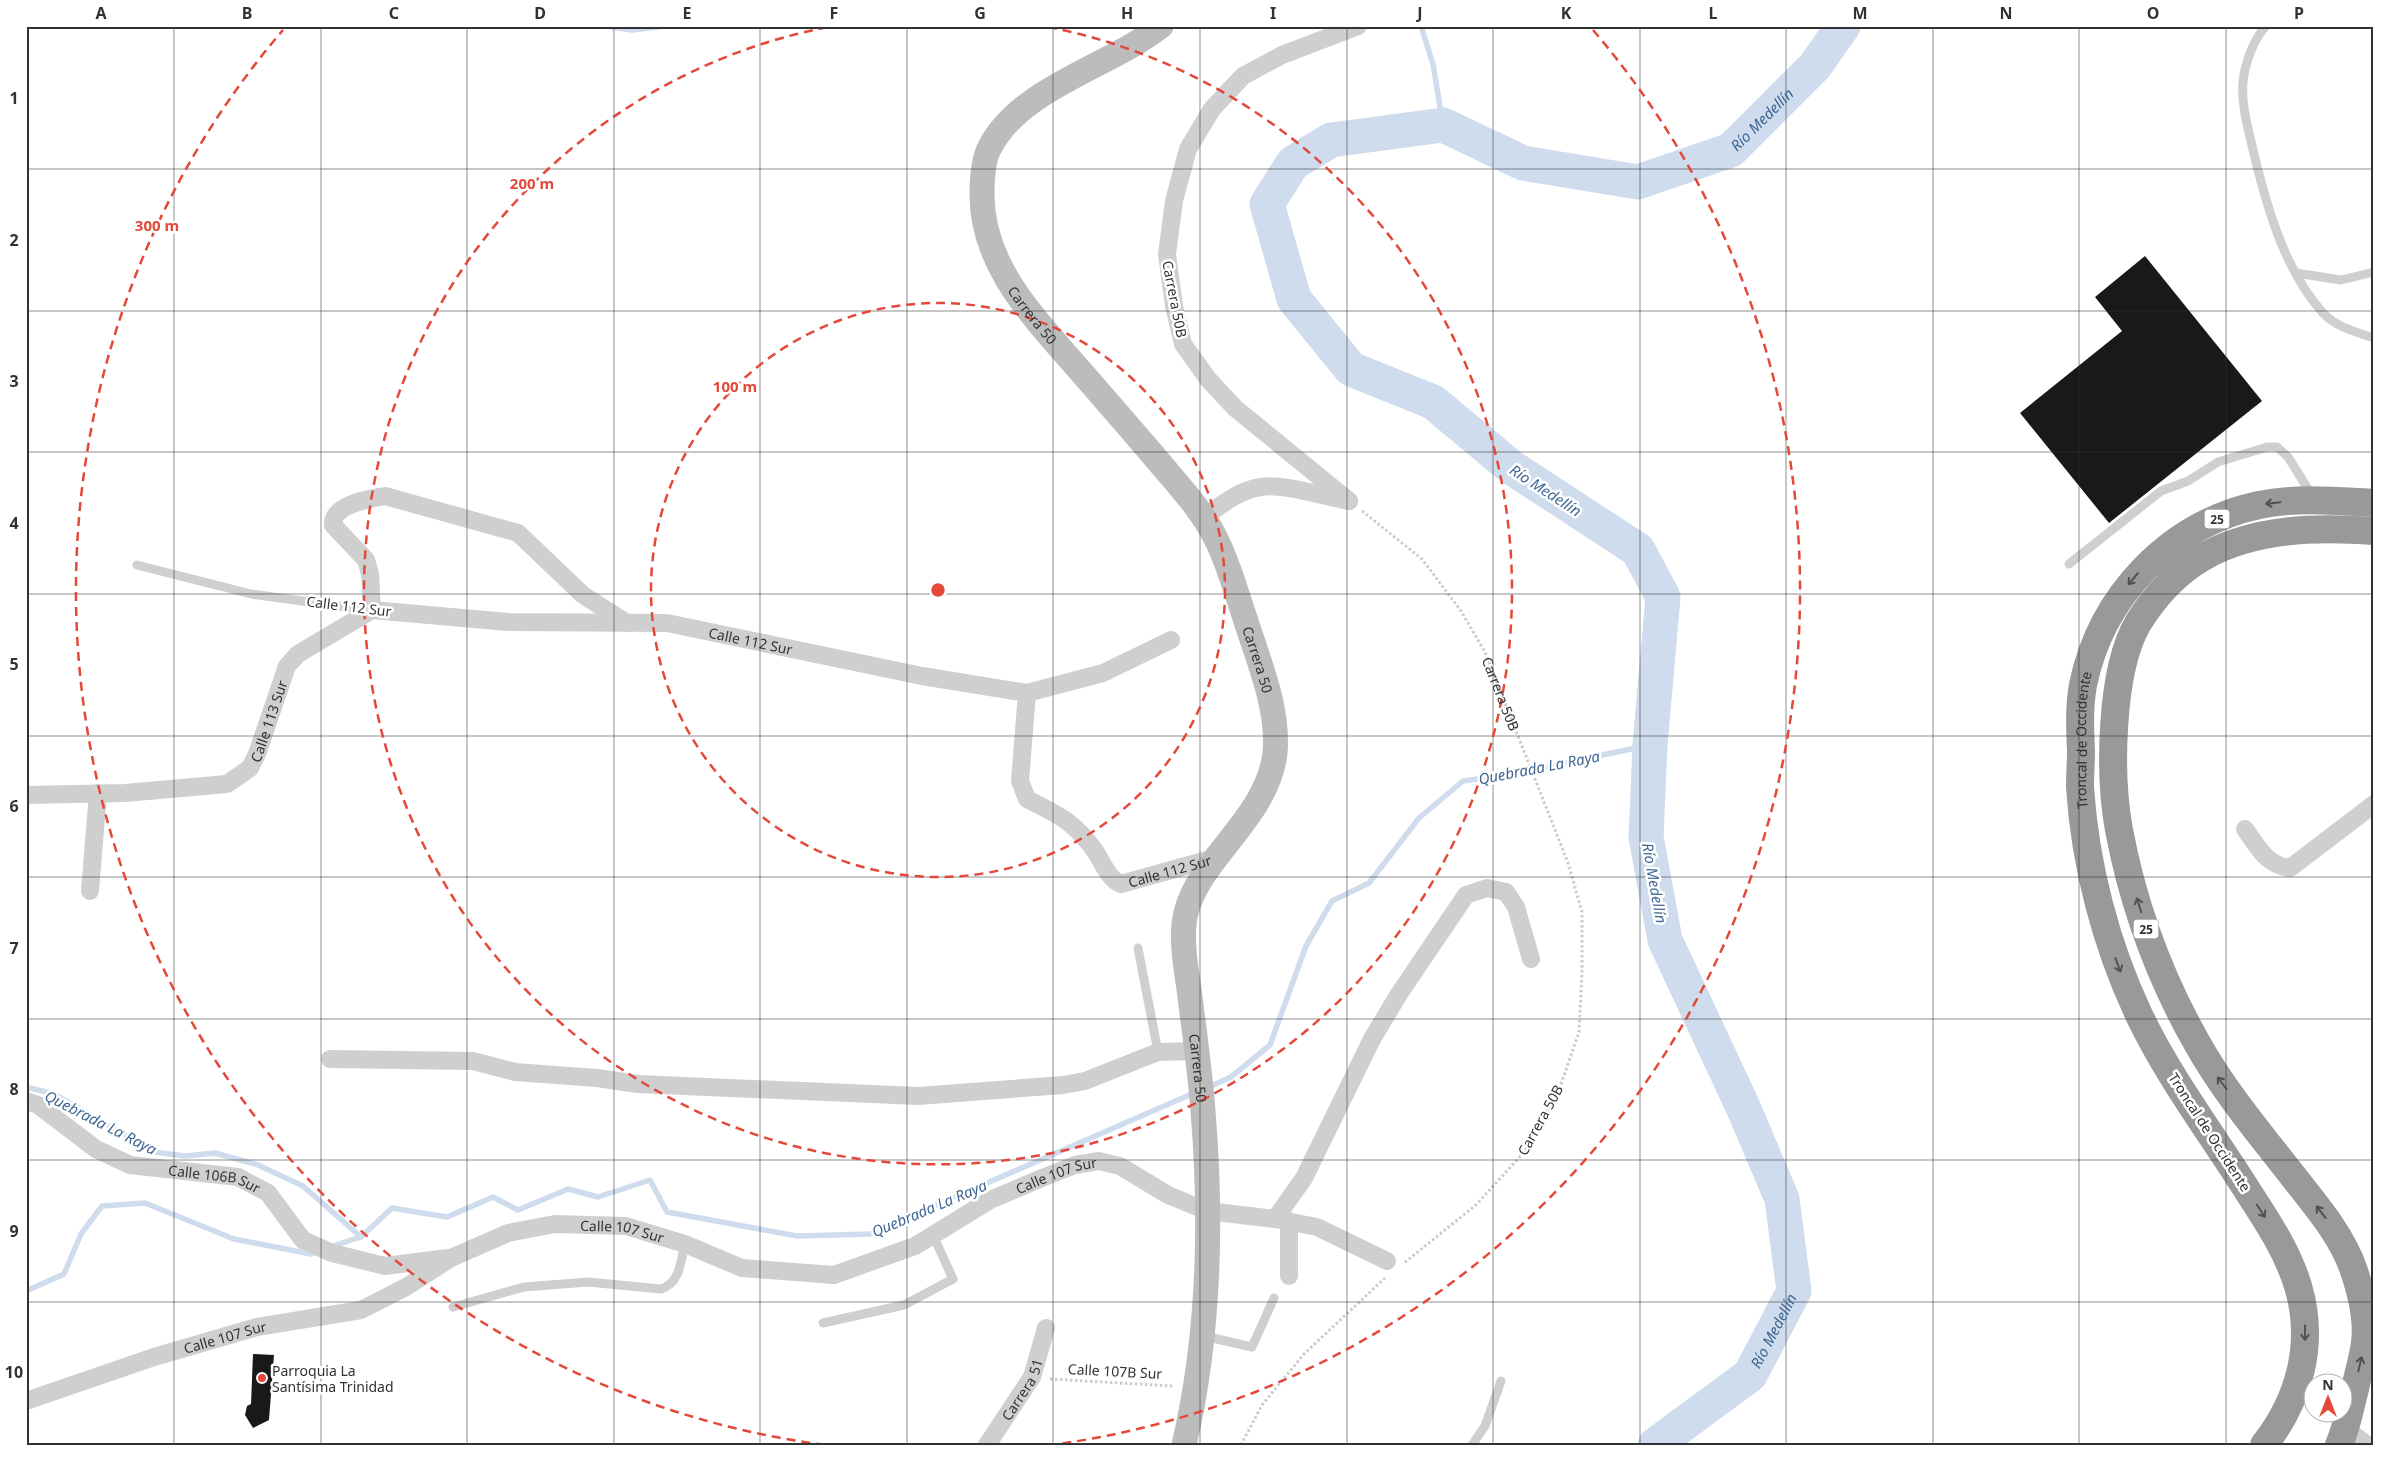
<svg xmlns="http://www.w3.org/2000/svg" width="2400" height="1471" viewBox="0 0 2400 1471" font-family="'Noto Sans',sans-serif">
<rect width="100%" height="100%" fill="#fff"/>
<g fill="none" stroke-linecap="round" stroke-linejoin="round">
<path stroke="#cedced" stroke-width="5.5" d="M606,26L632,30L666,26
M1421,26L1433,64L1443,125
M26,1087L54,1094L154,1152L185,1156L215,1153L258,1165L303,1186L361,1237L392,1208L447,1217L493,1197L518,1210L568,1189L598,1197L650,1180L667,1212L797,1236L870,1234L1194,1093
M1207,1088L1231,1077L1270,1045L1306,946L1332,901L1369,883L1419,818L1463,781L1517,773L1650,745
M330,1247L361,1237
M26,1291L64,1274L81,1234L102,1206L145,1203L234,1239L311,1254L319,1251"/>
<path stroke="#cedced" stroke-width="35" id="s1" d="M1655,1445L1750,1375L1794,1291L1782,1199L1743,1107L1665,940L1646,837L1650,745L1663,597L1638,550L1511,467L1433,402L1351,369L1294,299L1267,204L1293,163L1331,140L1443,125L1523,163L1638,182L1731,150L1815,66L1843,26"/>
</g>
<path fill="#191919" d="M2145,256L2262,401L2109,523L2020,413L2122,331L2095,297Z
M253,1354L274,1355L269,1420L253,1428L245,1415L247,1406L251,1404Z"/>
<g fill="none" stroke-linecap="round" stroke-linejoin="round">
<g stroke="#ccc" stroke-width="3" stroke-dasharray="2.5 2.5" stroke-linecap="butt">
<path id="s2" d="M1362,511L1422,559L1461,611L1485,652L1568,863L1582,912V973L1579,1032L1559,1090L1524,1152L1476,1205L1404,1263"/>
<path d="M1050,1379L1173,1386"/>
<path d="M1241,1445L1262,1405L1304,1354L1385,1278"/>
</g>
<path stroke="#cfcfcf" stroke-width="9" d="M2266,26C2253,40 2245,63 2243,82C2241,104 2248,128 2253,150C2266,204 2284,270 2323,313C2336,327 2356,332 2374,338
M2296,273L2341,280L2374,272
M2069,564L2161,491L2188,481L2218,462L2267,447H2277L2288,457L2313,497
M137,565L251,594L368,610
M1138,948L1158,1052
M453,1307L524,1287L588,1282L661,1289C681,1282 680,1262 685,1244
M823,1323L904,1305L953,1279L933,1235
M1204,1336L1252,1347L1274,1298
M1472,1445L1485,1426L1501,1381"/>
<g stroke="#cfcfcf" stroke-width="18">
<path d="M1349,501L1235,408L1208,379L1183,344L1174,306L1167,254L1174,201L1188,149L1212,109L1243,76L1282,55L1358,26"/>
<path d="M1203,518C1221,505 1239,490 1261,487C1284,483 1324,497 1349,501"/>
<path id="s3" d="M372,610L508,622L667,623L922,676L1027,693L1020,781L1027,799C1058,815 1074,821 1095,851C1102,861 1108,879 1121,884L1218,857"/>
<path d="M372,610L370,574L366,560L333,525C332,504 369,499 385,496L518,533L583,595L627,623"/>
<path d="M1027,693L1103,673L1171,640"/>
<path id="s4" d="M26,795L125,793L227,784L250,768L257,754L287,666L298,654L372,610"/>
<path d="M2245,829C2258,847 2266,865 2290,868L2374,804"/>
<path d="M90,891L98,793"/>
<path d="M330,1059L473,1061L515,1072L597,1078L638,1084L918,1096L1063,1085L1085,1081L1158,1052L1196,1051"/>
<path id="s5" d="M26,1101L38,1105L96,1149L130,1165L238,1177L268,1193L303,1240L332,1253L385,1266L448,1258"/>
<path d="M1275,1219L1304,1178L1372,1039L1399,994L1466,895L1487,888L1506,892L1516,907L1531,959"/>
<path d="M1289,1221V1276"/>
<path id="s6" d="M26,1401L154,1357L257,1327L361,1310L406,1287L451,1258L508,1233L555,1224L626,1226L685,1244L742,1268L834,1275L915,1246L990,1200L1042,1178L1075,1165L1099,1161L1120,1166L1168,1195L1207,1211L1275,1219L1317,1227L1387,1261"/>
<path d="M2346,1429L2367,1445"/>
<path id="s7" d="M987,1445L1032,1377L1046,1328"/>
</g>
<path stroke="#bcbcbc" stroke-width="25" id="s8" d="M1161,26C1111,66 1020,88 990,147C983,159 982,181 982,195C982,261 1027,310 1068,357C1099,392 1129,427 1159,462C1180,487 1203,511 1217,541C1229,565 1236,592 1245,618C1258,660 1279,707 1275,753C1267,822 1190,863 1184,924C1182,946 1186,968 1189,989C1194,1030 1200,1070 1203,1111C1212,1221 1209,1338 1184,1445"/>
<g stroke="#999" stroke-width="28">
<path id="s9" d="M2264,1445C2300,1399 2315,1343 2298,1286C2287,1250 2267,1221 2247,1190C2211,1133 2168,1076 2139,1015C2106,945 2085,865 2080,787C2080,775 2081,763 2081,751C2080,728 2079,707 2083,685C2101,596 2170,524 2259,505C2297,497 2336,501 2374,503"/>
<path d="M2339,1445C2347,1426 2350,1408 2355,1389C2358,1374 2363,1358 2365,1343C2368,1319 2361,1291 2353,1268C2341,1235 2318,1208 2296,1180C2262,1136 2225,1093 2197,1043C2160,978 2133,904 2119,830C2109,776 2110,671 2138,623C2154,597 2177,572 2203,557C2254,528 2316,527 2374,531"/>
</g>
</g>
<defs><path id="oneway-shaft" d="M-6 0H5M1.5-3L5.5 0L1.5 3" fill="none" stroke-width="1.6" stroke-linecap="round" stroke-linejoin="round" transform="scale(1.25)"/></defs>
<g stroke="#515151">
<use href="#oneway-shaft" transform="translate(2273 503) rotate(174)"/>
<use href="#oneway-shaft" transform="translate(2133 579) rotate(130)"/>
<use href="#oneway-shaft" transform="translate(2139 905) rotate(-107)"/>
<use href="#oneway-shaft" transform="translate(2118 965) rotate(69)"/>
<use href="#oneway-shaft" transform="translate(2222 1083) rotate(-127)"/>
<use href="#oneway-shaft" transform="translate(2261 1211) rotate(57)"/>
<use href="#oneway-shaft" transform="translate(2321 1212) rotate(-128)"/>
<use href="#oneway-shaft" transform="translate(2305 1333) rotate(90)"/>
<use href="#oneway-shaft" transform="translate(2360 1364) rotate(-77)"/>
</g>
<path fill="none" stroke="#323232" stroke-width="1" stroke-opacity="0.55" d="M174,26V1445M321,26V1445M467,26V1445M614,26V1445M760,26V1445M907,26V1445M1053,26V1445M1200,26V1445M1347,26V1445M1493,26V1445M1640,26V1445M1786,26V1445M1933,26V1445M2079,26V1445M2226,26V1445M26,169H2374M26,311H2374M26,452H2374M26,594H2374M26,736H2374M26,877H2374M26,1019H2374M26,1160H2374M26,1302H2374"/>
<g fill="none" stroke="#e44839" stroke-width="2.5" stroke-dasharray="9 6">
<circle cx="938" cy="590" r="287"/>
<path d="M1048 27A574 574 0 1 1 828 27"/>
<path d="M825 1445A862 862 0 0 1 283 30M1593 30A862 862 0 0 1 1051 1445"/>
</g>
<circle fill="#e44839" stroke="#fff" stroke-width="2" cx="262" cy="1378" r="5"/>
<g text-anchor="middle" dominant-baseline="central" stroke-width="5" stroke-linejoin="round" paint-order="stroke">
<g fill="#fff" stroke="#707070" stroke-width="1">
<rect x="2204.5" y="509.5" width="25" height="19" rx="4"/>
<rect x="2133.5" y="919.5" width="25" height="19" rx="4"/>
</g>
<g font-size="12" font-weight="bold" fill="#323232">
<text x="2217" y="519">25</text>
<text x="2146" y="929">25</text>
</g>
<g font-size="14" fill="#323232" stroke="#fff">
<text transform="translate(1175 299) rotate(79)">Carrera 50B</text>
<text stroke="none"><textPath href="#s8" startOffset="394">Carrera 50</textPath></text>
<text transform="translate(349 606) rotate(7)">Calle 112 Sur</text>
<text stroke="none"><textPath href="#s3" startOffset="381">Calle 112 Sur</textPath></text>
<text stroke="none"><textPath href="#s8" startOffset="812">Carrera 50</textPath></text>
<text stroke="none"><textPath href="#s2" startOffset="234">Carrera 50B</textPath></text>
<text stroke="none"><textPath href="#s4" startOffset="280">Calle 113 Sur</textPath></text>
<text stroke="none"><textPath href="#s9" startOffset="768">Troncal de Occidente</textPath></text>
<text stroke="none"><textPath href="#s3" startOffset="950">Calle 112 Sur</textPath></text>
<text stroke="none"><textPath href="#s8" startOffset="1249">Carrera 50</textPath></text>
<text transform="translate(1540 1120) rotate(-61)">Carrera 50B</text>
<text transform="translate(2210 1132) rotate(57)">Troncal de Occidente</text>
<text stroke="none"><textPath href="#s6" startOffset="1094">Calle 107 Sur</textPath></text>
<text stroke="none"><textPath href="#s5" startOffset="209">Calle 106B Sur</textPath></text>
<text stroke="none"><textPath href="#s6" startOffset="630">Calle 107 Sur</textPath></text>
<text stroke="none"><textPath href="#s6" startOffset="209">Calle 107 Sur</textPath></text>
<text transform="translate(1115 1371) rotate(3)">Calle 107B Sur</text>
<text stroke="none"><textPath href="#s7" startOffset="66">Carrera 51</textPath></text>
</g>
<g font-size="14" fill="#323232" stroke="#fff" text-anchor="start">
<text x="272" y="1370">Parroquia La<tspan x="272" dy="16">Santísima Trinidad</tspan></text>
</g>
<g font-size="15" font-style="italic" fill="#3f6694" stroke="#fff">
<text stroke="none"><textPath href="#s1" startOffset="2072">Río Medellín</textPath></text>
<text transform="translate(1546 490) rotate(33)">Río Medellín</text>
<text transform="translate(1539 767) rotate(-11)">Quebrada La Raya</text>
<text transform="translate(1655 883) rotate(80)">Río Medellín</text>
<text transform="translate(101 1122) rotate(27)">Quebrada La Raya</text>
<text transform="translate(929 1208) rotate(-23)">Quebrada La Raya</text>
<text stroke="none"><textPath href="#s1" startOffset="168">Río Medellín</textPath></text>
</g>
</g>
<circle cx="938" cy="590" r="8" fill="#e44839" stroke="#fff" stroke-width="2.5"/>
<g font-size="15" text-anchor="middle" font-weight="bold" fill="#e44839" stroke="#fff" stroke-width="5" stroke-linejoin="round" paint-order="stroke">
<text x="532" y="189">200 m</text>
<text x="157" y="231">300 m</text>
<text x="735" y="392">100 m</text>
</g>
<rect width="2400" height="1471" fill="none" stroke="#ffffff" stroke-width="55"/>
<g transform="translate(2328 1398)"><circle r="24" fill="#ffffff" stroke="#adadad"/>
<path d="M0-4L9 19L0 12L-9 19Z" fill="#e44839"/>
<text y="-8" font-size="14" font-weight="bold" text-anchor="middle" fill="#323232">N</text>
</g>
<rect x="28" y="28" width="2344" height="1416" fill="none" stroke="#323232" stroke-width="2"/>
<g font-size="16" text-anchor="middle" font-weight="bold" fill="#323232">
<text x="101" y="19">A</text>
<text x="247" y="19">B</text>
<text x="394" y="19">C</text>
<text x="540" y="19">D</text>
<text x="687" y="19">E</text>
<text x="834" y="19">F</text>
<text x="980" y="19">G</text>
<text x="1127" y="19">H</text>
<text x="1273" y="19">I</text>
<text x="1420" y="19">J</text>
<text x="1566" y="19">K</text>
<text x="1713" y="19">L</text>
<text x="1860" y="19">M</text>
<text x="2006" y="19">N</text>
<text x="2153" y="19">O</text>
<text x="2299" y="19">P</text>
<text x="14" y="104">1</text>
<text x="14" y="246">2</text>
<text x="14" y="387">3</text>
<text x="14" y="529">4</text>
<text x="14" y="670">5</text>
<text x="14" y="812">6</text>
<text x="14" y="954">7</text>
<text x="14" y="1095">8</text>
<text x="14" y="1237">9</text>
<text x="14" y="1378">10</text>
</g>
</svg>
